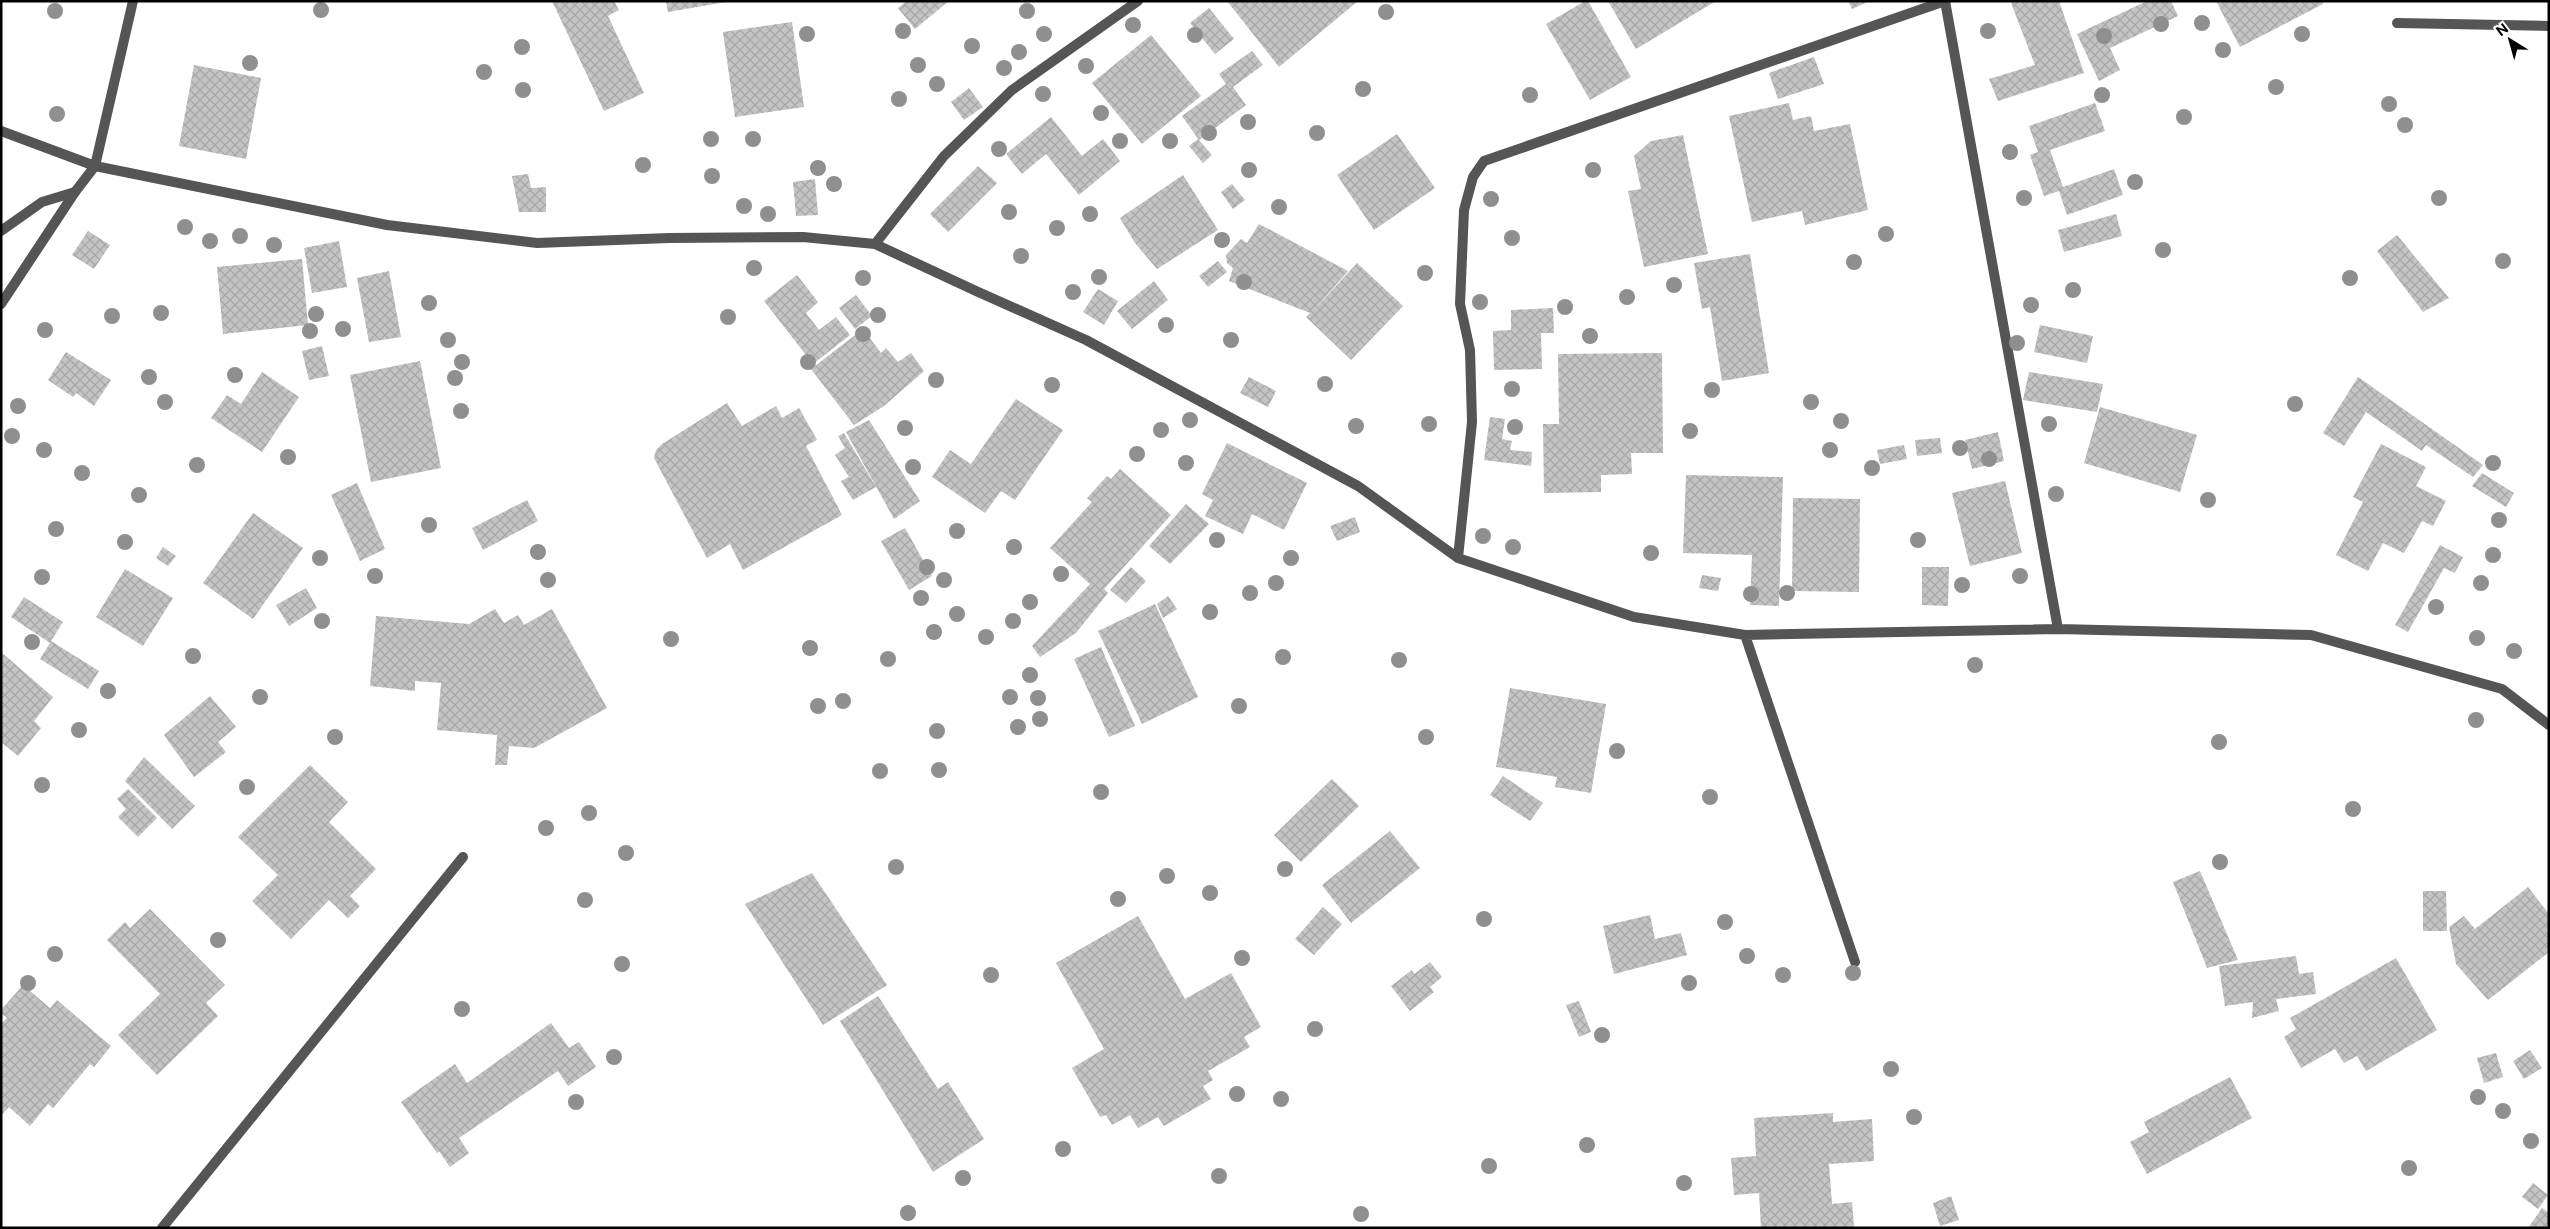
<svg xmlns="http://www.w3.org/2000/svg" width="2550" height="1229" viewBox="0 0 2550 1229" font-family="'Public Sans',sans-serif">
<defs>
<pattern id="building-cross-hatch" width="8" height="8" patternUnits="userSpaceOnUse" patternTransform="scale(1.25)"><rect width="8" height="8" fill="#c4c4c4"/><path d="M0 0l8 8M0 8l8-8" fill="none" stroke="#a7a7a7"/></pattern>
</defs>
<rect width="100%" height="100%" fill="#fff"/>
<path fill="url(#building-cross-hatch)" d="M552,1H614L619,10L608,16L644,93L604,111Z
M666,1H726V2L668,12Z
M907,1H949L915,29L898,8Z
M1227,1H1358L1279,67Z
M1585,1H1588L1631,77L1590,100L1546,24Z
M1608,1H1716L1636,49Z
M1848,1H1870L1852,9Z
M2017,1H2059L2084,73L1998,101L1989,79L2035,65L2011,3Z
M2147,1H2171L2178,16L2110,48L2120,70L2099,81L2077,34Z
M2216,1H2322L2323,4L2240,47Z
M1209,8L1234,39L1215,54L1190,23Z
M792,22L804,107L735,117L723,32Z
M1151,35L1201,96L1142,144L1092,83Z
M1252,51L1263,65L1233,87L1246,105L1199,140L1182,116L1226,84L1219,74Z
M1814,57L1824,84L1778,99L1769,73Z
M194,65L261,78L246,159L179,146Z
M969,88L983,107L964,120L951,102Z
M1789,103L1793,120L1811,116L1814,131L1850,124L1868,210L1805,225L1802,211L1752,222L1729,116Z
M2095,103L2105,131L2050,150L2063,187L2114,169L2123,195L2067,215L2059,191L2044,196L2030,155L2038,152L2029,126Z
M1051,117L1082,156L1103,139L1120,161L1079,195L1046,154L1022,174L1006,154Z
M1397,134L1435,188L1374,230L1337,175Z
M1683,135L1708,254L1644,267L1628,191L1641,189L1634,156L1651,141Z
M1198,139L1212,155L1203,163L1189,146Z
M978,166L997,183L948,232L930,214Z
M528,174L531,188L546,187V212H519L512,176Z
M1183,175L1218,230L1157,269L1135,243L1120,218Z
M815,179L818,215L796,216L793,182Z
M1232,184L1245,200L1233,209L1221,192Z
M2116,214L2122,236L2064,252L2058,230Z
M1259,224L1348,271L1312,312L1357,263L1403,306L1351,360L1306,317L1310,313L1229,281L1233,268L1227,263L1226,255L1241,239L1247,243Z
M88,231L110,245L94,269L72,255Z
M2397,235L2449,298L2423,312L2377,251Z
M339,241L347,287L312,293L304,248Z
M1750,254L1769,373L1722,381L1710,307L1702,309L1694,263Z
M302,259L308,325L223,334L217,267Z
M1218,261L1227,272L1208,287L1199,276Z
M389,271L401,337L369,342L357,278Z
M797,275L818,302L806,313L819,330L836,317L850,335L813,364L764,301Z
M1154,281L1168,300L1132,329L1117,311Z
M1098,289L1118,301L1104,325L1083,312Z
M856,295L872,316L855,329L839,308Z
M1553,308L1554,333H1541L1542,369L1494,370L1493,331L1511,330V310Z
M2040,325L2093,336L2087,363L2034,352Z
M863,329L881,353L886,348L898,362L911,353L924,371L884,406L854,425L811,369Z
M322,346L329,376L309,380L302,351Z
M66,352L111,380L94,406L76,393L73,397L48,380Z
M1662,353L1663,453H1631L1632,474L1601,475V492L1544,493L1543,424H1559L1558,354Z
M420,361L441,468L371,482L350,375Z
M262,372L299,397L262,452L211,418L227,395L241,404Z
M2029,372L2103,384L2097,412L2023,400Z
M1249,377L1276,391L1268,407L1240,393Z
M2358,377L2483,465L2473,477L2426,445L2422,451L2366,412L2344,446L2323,433Z
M1016,399L1063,430L1015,500L1001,491L985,513L932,477L950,450L971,464Z
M727,403L742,426L776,406L782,418L799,408L817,440L806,446L842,515L743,570L730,544L707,558L654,458L656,450L662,444Z
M2100,407L2197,435L2180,492L2084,463Z
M1490,417L1505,419L1502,439L1512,441L1510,450L1532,452L1531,466L1484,460Z
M869,420L920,501L894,519L846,432Z
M1998,432L2004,461L1972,469L1965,440Z
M844,433L876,487L853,500L841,481L849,477L835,455L845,448L838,436Z
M1940,438L1942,453L1917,456L1915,440Z
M1227,443L1307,483L1284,530L1252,514L1243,534L1205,516L1213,500L1202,494Z
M2381,444L2426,467L2416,486L2446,501L2433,526L2422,521L2404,553L2383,543L2368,571L2336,555L2363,502L2353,497Z
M1904,445L1907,459L1880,464L1877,450Z
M1120,469L1171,515L1104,589L1108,593L1076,633L1040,657L1032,646L1090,584L1050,548L1092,502L1087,498L1107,476L1111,479Z
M2482,473L2514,493L2506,507L2472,486Z
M1686,475L1783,477L1779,606L1750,605L1752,555L1683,553Z
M2005,481L2022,553L1970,566L1952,493Z
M357,483L385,549L360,561L331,495Z
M1793,498L1860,499L1859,592L1792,591Z
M527,500L538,521L483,550L472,528Z
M1186,504L1209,524L1170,564L1149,546Z
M253,513L303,548L253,619L203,583Z
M1355,517L1360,532L1337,541L1330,526Z
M905,528L932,576L909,590L881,541Z
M2440,545L2463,557L2455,573L2444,568L2408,632L2395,625Z
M163,547L176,556L168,566L156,558Z
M1131,567L1146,581L1126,603L1110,590Z
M1922,567H1949L1948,606L1922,605Z
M125,569L173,598L143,646L96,617Z
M1702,575L1721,578L1718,591L1699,588Z
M306,588L317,608L289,626L276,605Z
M1168,596L1177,609L1163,618L1157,604Z
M24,597L63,622L51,641L99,671L88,689L40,659L50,643L11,617Z
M1155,604L1198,697L1142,724L1098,631Z
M495,609L504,623L518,615L524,625L552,609L607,708L534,748L509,746L507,765H495L497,735L437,730L441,683L415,681V691L370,686L376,616L469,624Z
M1101,647L1135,726L1109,737L1074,659Z
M1,652L53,697L34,721L41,728L18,756L1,742Z
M1510,688L1606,704L1591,793L1555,787L1557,777L1496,767Z
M210,696L236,727L218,742L226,752L194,777L164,735Z
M144,757L195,806L172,829L125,781Z
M310,765L348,802L329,822L376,869L350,896L360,906L348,918L329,900L291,939L252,901L278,875L238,837Z
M1503,776L1543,803L1530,821L1490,795Z
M1332,779L1359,806L1301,862L1274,835Z
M128,789L157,818L138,837L118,817L126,809L117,799Z
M1390,831L1420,868L1351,923L1322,885Z
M2200,871L2238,960L2207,968L2173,882Z
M812,873L887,985L823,1025L745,904Z
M2528,887L2549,914V952L2488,1000L2456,964L2449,927L2464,916L2475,929Z
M2423,891H2446L2447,931H2423Z
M1323,907L1342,924L1314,955L1295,939Z
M150,909L225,985L206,1003L218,1016L157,1075L118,1035L160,994L107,940L125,922L130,928Z
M1650,915L1655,939L1681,933L1687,955L1614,974L1603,926Z
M1138,916L1185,999L1231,973L1261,1027L1244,1037L1250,1047L1208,1071L1213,1080L1203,1086L1211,1099L1164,1126L1158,1117L1138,1128L1130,1115L1112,1125L1106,1115L1100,1117L1072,1068L1104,1049L1056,963Z
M2296,956L2299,974L2313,972L2316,994L2276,999L2279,1011L2252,1018L2253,1002L2225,1006L2219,966Z
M2396,958L2437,1030L2366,1071L2357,1056L2344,1063L2335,1049L2301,1068L2284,1037L2296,1029L2290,1018Z
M1430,962L1442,977L1430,987L1434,992L1410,1011L1391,986L1412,970L1414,974Z
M23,985L50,1008L57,1000L111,1046L94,1067L90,1064L53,1108L48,1104L30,1126L9,1107L1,1116V1024L7,1018L1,1013V1010Z
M878,996L938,1089L948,1082L984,1139L933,1172L840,1021Z
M1579,1001L1591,1032L1579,1037L1566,1005Z
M551,1023L569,1048L579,1042L596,1067L568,1086L558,1071L459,1138L469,1153L450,1167L439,1151L437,1153L401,1102L455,1064L467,1083Z
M2530,1050L2542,1068L2524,1079L2513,1061Z
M2496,1053L2503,1077L2484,1083L2477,1058Z
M2230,1077L2252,1118L2147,1174L2130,1142L2149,1132L2144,1122Z
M1833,1113V1122L1872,1119L1874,1161L1829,1164L1832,1204L1852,1202L1854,1228H1761L1759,1193L1734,1195L1731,1158L1756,1156L1754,1118Z
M2533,1183L2548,1195L2538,1209L2522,1197Z
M1951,1196L1959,1220L1940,1226L1933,1203Z
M2542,1208L2549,1213V1228H2528Z"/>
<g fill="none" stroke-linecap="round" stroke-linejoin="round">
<path stroke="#555" stroke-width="10" d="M1,231L42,202L75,192"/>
<path stroke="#555" stroke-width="10" d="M2397,23L2549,26
M1,131L95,166L387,225L537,243L669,238L803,237L875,244L976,291L1086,340L1358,486L1458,558L1634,617L1745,635L2058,629L2311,635L2502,689L2549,725
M875,244L944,156L1012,90L1138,1
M1,304L75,192L95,166L133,1
M1458,558L1472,422L1470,350L1460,304L1464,210L1473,177L1484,161L1945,1L2058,629
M1745,635L1855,962
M162,1228L463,857"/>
</g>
<g fill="#8f8f8f">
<circle cx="321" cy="10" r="8"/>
<circle cx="55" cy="11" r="8"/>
<circle cx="1027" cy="11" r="8"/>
<circle cx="1386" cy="12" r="8"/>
<circle cx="2202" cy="23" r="8"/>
<circle cx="2161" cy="24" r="8"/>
<circle cx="1133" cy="25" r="8"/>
<circle cx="903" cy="31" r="8"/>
<circle cx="1988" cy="31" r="8"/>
<circle cx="807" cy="34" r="8"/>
<circle cx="1044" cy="34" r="8"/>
<circle cx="2302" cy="34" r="8"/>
<circle cx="1195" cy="35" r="8"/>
<circle cx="2104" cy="36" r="8"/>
<circle cx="972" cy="46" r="8"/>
<circle cx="522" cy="47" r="8"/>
<circle cx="2223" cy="50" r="8"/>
<circle cx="1019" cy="52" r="8"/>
<circle cx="250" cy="63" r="8"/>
<circle cx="918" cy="65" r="8"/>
<circle cx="1086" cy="66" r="8"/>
<circle cx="1004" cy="68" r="8"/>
<circle cx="484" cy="72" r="8"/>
<circle cx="937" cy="84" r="8"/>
<circle cx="2276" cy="87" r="8"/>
<circle cx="1363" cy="89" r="8"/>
<circle cx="523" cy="90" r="8"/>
<circle cx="1043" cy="94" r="8"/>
<circle cx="1530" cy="95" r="8"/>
<circle cx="2102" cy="95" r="8"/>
<circle cx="899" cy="99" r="8"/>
<circle cx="2389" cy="104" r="8"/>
<circle cx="1101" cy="113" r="8"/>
<circle cx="57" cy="114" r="8"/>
<circle cx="2184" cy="117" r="8"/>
<circle cx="1248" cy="122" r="8"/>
<circle cx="2405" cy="125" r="8"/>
<circle cx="1209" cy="133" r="8"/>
<circle cx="1317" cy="133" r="8"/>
<circle cx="711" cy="139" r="8"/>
<circle cx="753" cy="139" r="8"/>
<circle cx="1120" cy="141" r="8"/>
<circle cx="1170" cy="141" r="8"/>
<circle cx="999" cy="149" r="8"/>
<circle cx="2010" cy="152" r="8"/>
<circle cx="643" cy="165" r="8"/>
<circle cx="818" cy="168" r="8"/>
<circle cx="1249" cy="170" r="8"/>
<circle cx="1593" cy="170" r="8"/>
<circle cx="712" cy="176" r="8"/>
<circle cx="2135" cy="182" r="8"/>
<circle cx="834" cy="184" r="8"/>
<circle cx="2024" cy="198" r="8"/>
<circle cx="2439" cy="198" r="8"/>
<circle cx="1491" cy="199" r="8"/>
<circle cx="744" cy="206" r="8"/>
<circle cx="1279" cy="207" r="8"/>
<circle cx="1009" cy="212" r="8"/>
<circle cx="768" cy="214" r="8"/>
<circle cx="1090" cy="214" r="8"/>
<circle cx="185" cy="227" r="8"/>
<circle cx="1057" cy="228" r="8"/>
<circle cx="1886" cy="234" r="8"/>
<circle cx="240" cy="236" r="8"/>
<circle cx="1512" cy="238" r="8"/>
<circle cx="1222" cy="240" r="8"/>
<circle cx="210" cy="241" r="8"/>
<circle cx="274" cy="245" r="8"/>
<circle cx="2163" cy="250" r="8"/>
<circle cx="1021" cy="256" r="8"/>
<circle cx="2503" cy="261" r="8"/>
<circle cx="1854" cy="262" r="8"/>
<circle cx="754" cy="268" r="8"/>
<circle cx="1425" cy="273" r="8"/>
<circle cx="1099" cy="277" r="8"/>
<circle cx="863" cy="278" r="8"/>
<circle cx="2350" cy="278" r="8"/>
<circle cx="1244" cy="282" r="8"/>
<circle cx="1674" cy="285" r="8"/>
<circle cx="2073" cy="290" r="8"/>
<circle cx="1073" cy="292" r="8"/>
<circle cx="1627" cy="297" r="8"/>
<circle cx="1480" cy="302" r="8"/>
<circle cx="429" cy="303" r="8"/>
<circle cx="2031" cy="305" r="8"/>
<circle cx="1565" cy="307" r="8"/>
<circle cx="161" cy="313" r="8"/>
<circle cx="316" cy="314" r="8"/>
<circle cx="878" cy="315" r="8"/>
<circle cx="112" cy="316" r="8"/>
<circle cx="728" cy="317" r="8"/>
<circle cx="1166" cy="325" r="8"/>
<circle cx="343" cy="329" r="8"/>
<circle cx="45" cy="330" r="8"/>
<circle cx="310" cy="331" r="8"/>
<circle cx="863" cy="334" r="8"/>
<circle cx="1590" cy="336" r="8"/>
<circle cx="448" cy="340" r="8"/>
<circle cx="1231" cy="340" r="8"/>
<circle cx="2017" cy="343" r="8"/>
<circle cx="462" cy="362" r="8"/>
<circle cx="808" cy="362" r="8"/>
<circle cx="235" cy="375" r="8"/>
<circle cx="149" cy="377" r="8"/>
<circle cx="455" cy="378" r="8"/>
<circle cx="936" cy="380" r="8"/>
<circle cx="1325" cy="384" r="8"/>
<circle cx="1052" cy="385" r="8"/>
<circle cx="1512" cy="389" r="8"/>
<circle cx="1712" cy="390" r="8"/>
<circle cx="165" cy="402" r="8"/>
<circle cx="1811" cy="402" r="8"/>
<circle cx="2295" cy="404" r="8"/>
<circle cx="18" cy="406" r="8"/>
<circle cx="461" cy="411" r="8"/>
<circle cx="1190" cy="420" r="8"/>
<circle cx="1841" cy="421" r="8"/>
<circle cx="1429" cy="424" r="8"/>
<circle cx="2049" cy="424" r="8"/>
<circle cx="1356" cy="426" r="8"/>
<circle cx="1515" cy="427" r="8"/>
<circle cx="905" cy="428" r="8"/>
<circle cx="1161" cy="430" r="8"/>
<circle cx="1690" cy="431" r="8"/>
<circle cx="12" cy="436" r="8"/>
<circle cx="1960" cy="448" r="8"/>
<circle cx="44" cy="450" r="8"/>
<circle cx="1830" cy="450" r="8"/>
<circle cx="1137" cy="454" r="8"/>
<circle cx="288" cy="457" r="8"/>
<circle cx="1989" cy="459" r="8"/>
<circle cx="1186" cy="463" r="8"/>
<circle cx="2493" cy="463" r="8"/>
<circle cx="197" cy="465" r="8"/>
<circle cx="913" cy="467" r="8"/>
<circle cx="1872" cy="468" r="8"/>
<circle cx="82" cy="473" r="8"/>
<circle cx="2056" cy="494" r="8"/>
<circle cx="139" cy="495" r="8"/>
<circle cx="2208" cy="500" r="8"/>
<circle cx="2499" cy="520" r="8"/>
<circle cx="429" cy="525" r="8"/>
<circle cx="56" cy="529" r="8"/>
<circle cx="957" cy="531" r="8"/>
<circle cx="1483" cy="536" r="8"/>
<circle cx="1217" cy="540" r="8"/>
<circle cx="1918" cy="540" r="8"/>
<circle cx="125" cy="542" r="8"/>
<circle cx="1014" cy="547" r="8"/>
<circle cx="1513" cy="547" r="8"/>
<circle cx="538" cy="552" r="8"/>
<circle cx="1651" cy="553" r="8"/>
<circle cx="2493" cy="555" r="8"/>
<circle cx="320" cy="558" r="8"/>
<circle cx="1291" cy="558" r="8"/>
<circle cx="927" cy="567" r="8"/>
<circle cx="1061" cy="574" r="8"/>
<circle cx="375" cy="576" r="8"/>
<circle cx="2020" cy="576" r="8"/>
<circle cx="42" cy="577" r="8"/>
<circle cx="548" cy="580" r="8"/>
<circle cx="944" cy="580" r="8"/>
<circle cx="1276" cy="583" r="8"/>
<circle cx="2481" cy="583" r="8"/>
<circle cx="1962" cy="585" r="8"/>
<circle cx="1250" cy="593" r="8"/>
<circle cx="1787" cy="593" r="8"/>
<circle cx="1751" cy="594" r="8"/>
<circle cx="921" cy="598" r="8"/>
<circle cx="1030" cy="602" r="8"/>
<circle cx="2436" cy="607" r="8"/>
<circle cx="1210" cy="612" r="8"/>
<circle cx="957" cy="614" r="8"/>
<circle cx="322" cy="621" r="8"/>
<circle cx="1013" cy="621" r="8"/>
<circle cx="934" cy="632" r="8"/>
<circle cx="986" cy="637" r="8"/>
<circle cx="2477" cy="638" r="8"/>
<circle cx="671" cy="639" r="8"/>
<circle cx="32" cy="642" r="8"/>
<circle cx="810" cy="648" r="8"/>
<circle cx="2514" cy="651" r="8"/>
<circle cx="193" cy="656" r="8"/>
<circle cx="1283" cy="657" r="8"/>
<circle cx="888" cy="659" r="8"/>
<circle cx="1399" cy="660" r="8"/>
<circle cx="1975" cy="665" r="8"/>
<circle cx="1030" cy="675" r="8"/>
<circle cx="108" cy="691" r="8"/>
<circle cx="260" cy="697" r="8"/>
<circle cx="1010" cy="697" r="8"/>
<circle cx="1038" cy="698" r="8"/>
<circle cx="843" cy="701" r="8"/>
<circle cx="818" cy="706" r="8"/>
<circle cx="1239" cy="706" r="8"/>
<circle cx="1040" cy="719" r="8"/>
<circle cx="2476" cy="720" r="8"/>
<circle cx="1018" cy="727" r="8"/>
<circle cx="79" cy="730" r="8"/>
<circle cx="937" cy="731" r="8"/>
<circle cx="335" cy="737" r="8"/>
<circle cx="1426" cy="737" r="8"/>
<circle cx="2219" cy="742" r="8"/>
<circle cx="1617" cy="751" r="8"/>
<circle cx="939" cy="770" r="8"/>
<circle cx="880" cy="771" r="8"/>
<circle cx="42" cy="785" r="8"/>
<circle cx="247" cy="787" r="8"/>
<circle cx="1101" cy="792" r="8"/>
<circle cx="1710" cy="797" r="8"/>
<circle cx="2353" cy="809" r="8"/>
<circle cx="589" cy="813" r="8"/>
<circle cx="546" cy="828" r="8"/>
<circle cx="626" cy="853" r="8"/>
<circle cx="2220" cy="862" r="8"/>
<circle cx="896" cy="867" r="8"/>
<circle cx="1285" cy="869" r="8"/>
<circle cx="1167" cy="876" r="8"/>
<circle cx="1210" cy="893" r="8"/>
<circle cx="1118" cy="899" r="8"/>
<circle cx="585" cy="900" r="8"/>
<circle cx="1484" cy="919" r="8"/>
<circle cx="1725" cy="922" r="8"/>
<circle cx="218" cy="940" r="8"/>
<circle cx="55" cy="954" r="8"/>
<circle cx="1747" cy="956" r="8"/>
<circle cx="1242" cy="958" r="8"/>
<circle cx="622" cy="964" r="8"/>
<circle cx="1853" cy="973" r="8"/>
<circle cx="991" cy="975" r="8"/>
<circle cx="1783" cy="975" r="8"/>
<circle cx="28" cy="983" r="8"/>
<circle cx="1689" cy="983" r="8"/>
<circle cx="462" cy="1009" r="8"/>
<circle cx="1315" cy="1029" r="8"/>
<circle cx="1602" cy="1035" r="8"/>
<circle cx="614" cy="1057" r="8"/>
<circle cx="1891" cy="1069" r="8"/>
<circle cx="1237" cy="1094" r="8"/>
<circle cx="2478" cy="1097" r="8"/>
<circle cx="1281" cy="1099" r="8"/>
<circle cx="576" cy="1102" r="8"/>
<circle cx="2503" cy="1111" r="8"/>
<circle cx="1914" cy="1117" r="8"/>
<circle cx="2531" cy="1141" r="8"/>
<circle cx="1587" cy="1145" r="8"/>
<circle cx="1063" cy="1149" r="8"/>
<circle cx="1489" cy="1166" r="8"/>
<circle cx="2409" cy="1168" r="8"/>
<circle cx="1219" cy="1176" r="8"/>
<circle cx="963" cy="1178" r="8"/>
<circle cx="1684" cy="1183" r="8"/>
<circle cx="908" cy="1213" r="8"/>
<circle cx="1361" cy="1214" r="8"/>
</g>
<rect width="2550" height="1229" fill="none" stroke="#000000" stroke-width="5"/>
<g transform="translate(2510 40) rotate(323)" stroke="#ffffff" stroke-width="4" paint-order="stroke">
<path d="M0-4L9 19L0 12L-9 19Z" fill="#000000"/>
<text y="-8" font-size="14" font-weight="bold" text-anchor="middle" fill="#000000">N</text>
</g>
</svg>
